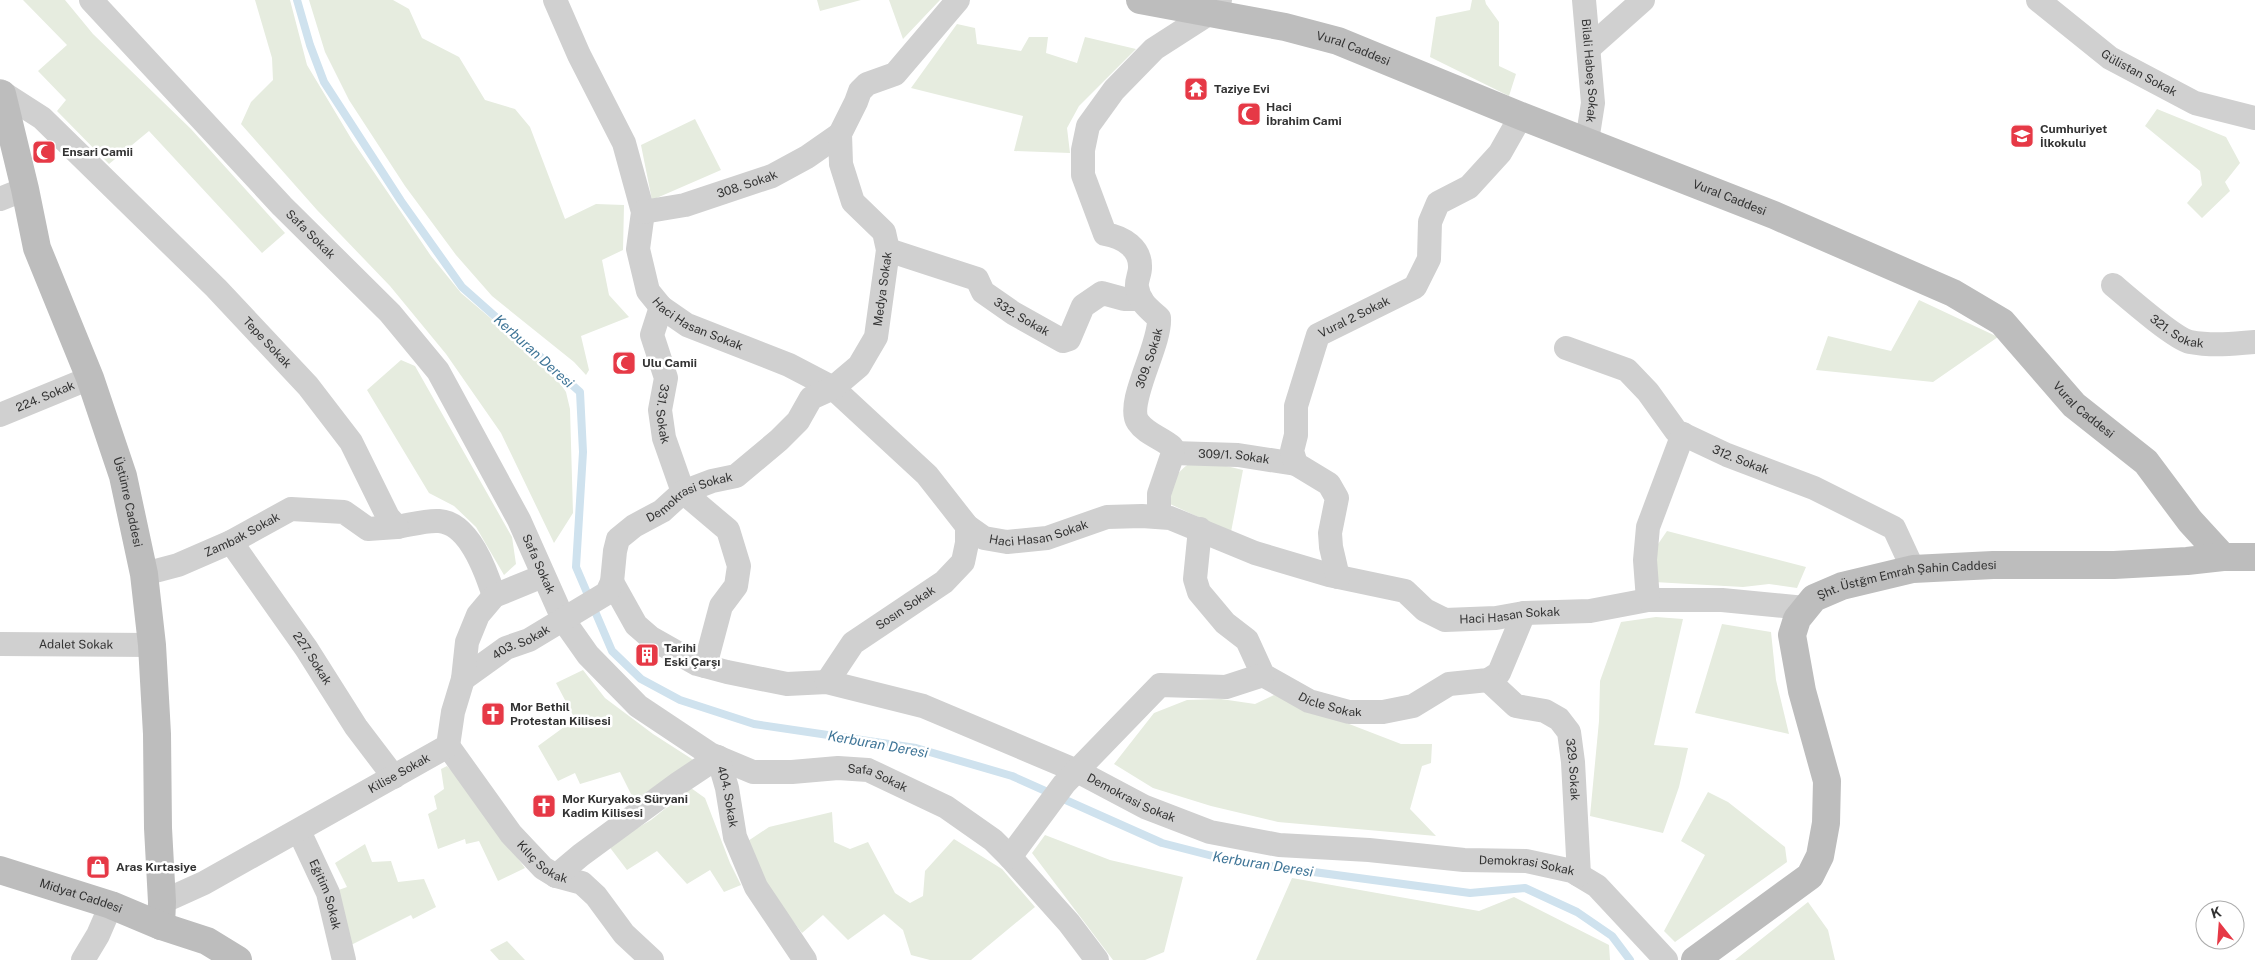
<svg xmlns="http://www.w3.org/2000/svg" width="2255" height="960" viewBox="0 0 2255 960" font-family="'Public Sans',sans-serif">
<rect width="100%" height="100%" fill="#fff"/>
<path fill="#e6ecdf" d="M23,0H65L93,34L191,129L285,233L262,253L149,131L109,164L57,111L66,100L38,71L67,45Z
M255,0H290L307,65L352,140L431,256L461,293L550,369L566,392L570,409L573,513L554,543L501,433L446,354L390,286L317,210L241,124L251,102L273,80L272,58Z
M309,0H393L409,9L422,38L459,57L485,100L515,109L530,127L565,219L596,204L624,205L623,250L602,260L609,295L629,317L581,336L589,370L586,375L574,362L492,296L456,255L405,186L349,100L325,52Z
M817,0H861L820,11Z
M889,0H940L903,39Z
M1472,0H1485L1486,4L1499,22V66L1516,74L1509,96L1430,57L1436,17L1470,10Z
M957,24L975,28L977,44L1021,51L1029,37H1048L1046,53L1077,63L1085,37L1136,49L1079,106L1067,128L1070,153L1014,151L1023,116L911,88Z
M2157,109L2226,137L2240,163L2225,182L2230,191L2202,218L2187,203L2202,185L2200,171L2145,126Z
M695,119L721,170L652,200L641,145Z
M1919,300L1998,337L1933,382L1816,370L1828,336L1891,351Z
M401,360L415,366L512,537L516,564L504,575L476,527L454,506L429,493L367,390Z
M1190,463L1218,464L1243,470L1231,532L1170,504C1169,485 1174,474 1190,463Z
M1667,531L1806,567L1797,588L1769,584L1743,587L1654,582L1656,547Z
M1656,617L1683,619L1654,745L1688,748L1679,787L1663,833L1590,816L1599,721L1600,681L1621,622Z
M1722,624L1771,632L1776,680L1789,734L1695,713Z
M583,670L605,698L653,734L695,761L634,800L620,772L580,784L575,773L558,781L538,746L575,719L556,683Z
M1274,695L1401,744H1432L1431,763L1422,766L1410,809L1436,836L1278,822L1211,806L1153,788L1114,764L1154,713L1187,700L1221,699L1255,704Z
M447,766L461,780L525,868L498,881L479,841L466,844L465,839L438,849L428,814L437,809L434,796L444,789L441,769Z
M691,788L705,798L730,863L741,885L724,892L710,870L687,884L657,851L627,870L608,845L651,820Z
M1708,792L1728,802L1785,847L1787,862L1675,942L1664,931L1705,855L1681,841Z
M832,812L834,842L850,849L868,842L895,893L910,903L923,896L925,871L954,839L1002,869L1035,907L971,960H930L911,955L903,930L884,914L848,940L823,915L802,933L767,887L745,843L769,827Z
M1045,835L1110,860L1183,877L1164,952L1145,960H1113L1032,853Z
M365,844L372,862L391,861L398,882L424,879L436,907L413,919L411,915L349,946L333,892L347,887L335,863Z
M1292,878L1479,911L1514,897L1609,945L1610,960H1256Z
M1808,902L1828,930L1835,960H1735Z
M507,941L525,960H499L490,950Z"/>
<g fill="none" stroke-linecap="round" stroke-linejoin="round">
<path stroke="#cfe2ee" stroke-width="8" d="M297,0L310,45L324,82L401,201L462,287L580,392L583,452L576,567L612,651L641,679L680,700L754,724L916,748L1012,776L1162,843L1232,861L1470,893L1525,888L1577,912L1612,936L1630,960"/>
<g stroke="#d0d0d0" stroke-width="24">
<path id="s1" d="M91,0L282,206L390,313L438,371L519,520L564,621L588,655L638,706L710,754L753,772H792L838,768L868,770L946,807L993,840L1010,857L1069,923L1097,960"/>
<path id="s2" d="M555,0L579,55L624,143L643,212L638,249L648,291L661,307L687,325L789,365L833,388L927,475L967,526L984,538L1007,542L1047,538L1107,517L1142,516L1170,518L1255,553L1329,575L1405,591L1425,610L1445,620L1496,618L1524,613L1590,611L1648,600H1722L1805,608"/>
<path id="s3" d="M1584,0L1593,103L1587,141"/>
<path id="s4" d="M2038,0L2110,58L2195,103L2255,118"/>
<path d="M1589,48L1643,0"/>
<path id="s5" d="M0,91L42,118L216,288L308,386L351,442L388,517L397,527C410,525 426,520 439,521C469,523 486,571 494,596"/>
<path d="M0,199L25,189"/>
<path id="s6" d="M643,212L685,205L772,176L807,157L840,134"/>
<path id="s7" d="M888,250L977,279L983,292L1013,313L1063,341L1069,339L1083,306L1102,293L1124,299H1141"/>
<path id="s8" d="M2113,285C2126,296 2175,339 2190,342C2211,346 2234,344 2255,342"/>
<path id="s9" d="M661,307L652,335L666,378L660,410L664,438L683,492L728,530L739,566L736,586L721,606L705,666"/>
<path id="s10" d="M1566,348L1627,370L1648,392L1676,431L1727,455L1814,488L1894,528L1913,569"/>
<path id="s11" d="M0,415L90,378"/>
<path id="s12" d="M1173,453L1238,455L1296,464"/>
<path id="s13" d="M1159,517V494L1173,453L1172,447C1162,438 1146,434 1138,422C1125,403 1161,345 1159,318C1149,309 1139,302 1137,287C1136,281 1140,274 1140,268C1141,248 1123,237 1105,234L1083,175V150L1088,126L1114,90L1154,49L1210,13L1220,0"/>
<path id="s14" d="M1200,529L1195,579L1199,592L1225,623L1247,640L1263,675L1309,701L1349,712H1383L1413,706L1449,684L1488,680L1499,673L1524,613"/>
<path id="s15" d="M231,542L306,648L356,727L394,777"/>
<path id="s16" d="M144,574L178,565L231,542L291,509L344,512L368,529L397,527"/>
<path id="s17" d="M1338,577L1331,547L1330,533L1337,498L1329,484L1296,464L1292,451L1296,435V406L1318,335L1415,287L1429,259L1430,222L1438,203L1469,187L1500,153L1521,116"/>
<path id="s18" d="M612,582L636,625L651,638L697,664L727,672L787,684L827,682L923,706L1077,771L1145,807L1210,832L1279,845L1369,850L1464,860L1526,861L1572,871L1597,886L1666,960"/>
<path d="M1648,600L1645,560L1648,527L1683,434"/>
<path id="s19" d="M0,644L152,645"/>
<path id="s20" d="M463,679L506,648L529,640L607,593L612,582L615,551L618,539L634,526L662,511L683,492L712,481L736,476L779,440L798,421L811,398L833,388L859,366L876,337L888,250L884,232L853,202L841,164L840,134L856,102L860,91L867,84L895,74L958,0"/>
<path id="s21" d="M1488,680L1516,706L1545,711L1559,719L1569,732L1573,762L1579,875"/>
<path id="s22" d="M827,682L853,643L944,582L963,562L967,543V526"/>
<path id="s23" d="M448,746L511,834L543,868L556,876L582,883L596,896L624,934L652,960"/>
<path id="s24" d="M299,831L328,893L344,960"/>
<path d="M1010,857L1064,784L1160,685L1226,687L1263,675"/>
<path id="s25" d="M556,876L581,855L679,783L718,757L727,788L735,837L756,887L805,960"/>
<path id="s26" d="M162,902L204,883L448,746L453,712L463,679L467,642L478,615L494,596L543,576"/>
<path d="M83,960L98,935L111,905"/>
</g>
<g stroke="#bdbdbd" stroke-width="28">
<path id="s27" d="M1140,0L1285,27L1338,41L1521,116L1774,215L1953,293L2002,322L2074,405L2146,462L2190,521L2223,557"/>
<path id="s28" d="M2,94L25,189L37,248L90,378L123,476L144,574L152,645L157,734L158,828L162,902L161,926"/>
<path id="s29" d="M0,870L111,905L161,926L207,941L238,960"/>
<path id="s30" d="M1695,960L1810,876L1820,856L1826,823L1827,781L1802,691L1792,635L1797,619L1814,598L1842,586L1913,569L1993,565H2114L2187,561L2223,557H2255"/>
</g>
</g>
<defs>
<g id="temple-square" transform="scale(1.25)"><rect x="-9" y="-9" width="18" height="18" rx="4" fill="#e63946" stroke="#fff"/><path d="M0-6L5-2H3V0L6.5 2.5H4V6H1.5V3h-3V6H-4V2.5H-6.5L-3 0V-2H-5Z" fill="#fff"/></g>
<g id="mosque-square" transform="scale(1.25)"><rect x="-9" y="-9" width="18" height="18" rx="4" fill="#e63946" stroke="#fff"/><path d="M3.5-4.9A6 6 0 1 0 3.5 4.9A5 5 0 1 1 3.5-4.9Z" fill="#fff"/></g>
<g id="school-square" transform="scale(1.25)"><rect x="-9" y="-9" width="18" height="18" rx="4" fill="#e63946" stroke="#fff"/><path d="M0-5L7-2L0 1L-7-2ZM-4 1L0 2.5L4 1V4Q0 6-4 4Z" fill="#fff"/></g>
<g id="building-square" transform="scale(1.25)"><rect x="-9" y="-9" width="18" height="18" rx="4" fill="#e63946" stroke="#fff"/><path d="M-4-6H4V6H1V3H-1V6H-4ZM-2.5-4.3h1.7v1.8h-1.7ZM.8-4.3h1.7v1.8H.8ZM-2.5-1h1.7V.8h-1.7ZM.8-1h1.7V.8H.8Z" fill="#fff"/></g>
<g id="church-square" transform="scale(1.25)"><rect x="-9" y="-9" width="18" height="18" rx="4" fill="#e63946" stroke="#fff"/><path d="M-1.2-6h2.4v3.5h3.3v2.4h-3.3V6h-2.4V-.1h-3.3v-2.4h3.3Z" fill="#fff"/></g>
<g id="shop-square" transform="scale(1.25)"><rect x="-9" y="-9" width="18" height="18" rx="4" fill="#e63946" stroke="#fff"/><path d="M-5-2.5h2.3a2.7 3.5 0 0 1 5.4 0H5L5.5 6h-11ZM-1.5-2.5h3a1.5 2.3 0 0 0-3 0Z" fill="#fff"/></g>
</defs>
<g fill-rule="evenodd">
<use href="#temple-square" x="1196" y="89"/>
<use href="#mosque-square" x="1249" y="114"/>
<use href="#school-square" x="2022" y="136"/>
<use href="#mosque-square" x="44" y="152"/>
<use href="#mosque-square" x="624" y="363"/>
<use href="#building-square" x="647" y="655"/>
<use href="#church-square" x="493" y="714"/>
<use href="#church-square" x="544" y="806"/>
<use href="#shop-square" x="98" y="867"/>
</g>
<g text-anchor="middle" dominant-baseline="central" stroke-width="5" stroke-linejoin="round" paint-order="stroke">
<g font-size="12" fill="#333" stroke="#fff">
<text stroke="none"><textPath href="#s27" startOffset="219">Vural Caddesi</textPath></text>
<text stroke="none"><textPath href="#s3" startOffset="71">Bilali Habeş Sokak</textPath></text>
<text stroke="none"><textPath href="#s4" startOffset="125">Gülistan Sokak</textPath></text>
<text stroke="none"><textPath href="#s6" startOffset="108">308. Sokak</textPath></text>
<text stroke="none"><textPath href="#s27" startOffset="624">Vural Caddesi</textPath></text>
<text stroke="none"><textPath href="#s1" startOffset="321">Safa Sokak</textPath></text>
<text stroke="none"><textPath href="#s20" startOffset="610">Medya Sokak</textPath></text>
<text stroke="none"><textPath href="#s7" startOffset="154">332. Sokak</textPath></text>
<text stroke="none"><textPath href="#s17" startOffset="309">Vural 2 Sokak</textPath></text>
<text stroke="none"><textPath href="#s2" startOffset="372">Haci Hasan Sokak</textPath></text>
<text stroke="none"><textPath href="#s8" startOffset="80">321. Sokak</textPath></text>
<text stroke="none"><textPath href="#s5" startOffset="368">Tepe Sokak</textPath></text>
<text stroke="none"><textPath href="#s13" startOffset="181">309. Sokak</textPath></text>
<text stroke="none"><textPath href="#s11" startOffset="49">224. Sokak</textPath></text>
<text stroke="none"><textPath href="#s27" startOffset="1044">Vural Caddesi</textPath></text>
<text stroke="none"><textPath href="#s9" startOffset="111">331. Sokak</textPath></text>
<text stroke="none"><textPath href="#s12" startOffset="61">309/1. Sokak</textPath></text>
<text stroke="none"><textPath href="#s10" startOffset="214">312. Sokak</textPath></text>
<text stroke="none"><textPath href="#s20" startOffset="308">Demokrasi Sokak</textPath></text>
<text stroke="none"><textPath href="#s28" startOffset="428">Üstünre Caddesi</textPath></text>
<text stroke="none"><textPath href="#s2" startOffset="792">Haci Hasan Sokak</textPath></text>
<text stroke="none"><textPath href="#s16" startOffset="106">Zambak Sokak</textPath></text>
<text stroke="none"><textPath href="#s1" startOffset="726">Safa Sokak</textPath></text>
<text stroke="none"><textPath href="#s30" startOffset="530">Şht. Üstğm Emrah Şahin Caddesi</textPath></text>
<text stroke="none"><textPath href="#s22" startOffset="110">Sosın Sokak</textPath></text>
<text stroke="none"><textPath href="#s2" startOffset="1288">Haci Hasan Sokak</textPath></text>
<text stroke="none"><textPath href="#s19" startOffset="76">Adalet Sokak</textPath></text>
<text stroke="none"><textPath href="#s20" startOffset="69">403. Sokak</textPath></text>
<text stroke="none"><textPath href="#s15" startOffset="142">227. Sokak</textPath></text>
<text stroke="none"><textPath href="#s14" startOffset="245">Dicle Sokak</textPath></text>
<text stroke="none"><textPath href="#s21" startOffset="138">329. Sokak</textPath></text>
<text stroke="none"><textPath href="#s26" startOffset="270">Kilise Sokak</textPath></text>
<text stroke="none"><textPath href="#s1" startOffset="1161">Safa Sokak</textPath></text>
<text stroke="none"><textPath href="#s25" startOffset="242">404. Sokak</textPath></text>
<text stroke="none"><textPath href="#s18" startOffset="581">Demokrasi Sokak</textPath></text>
<text stroke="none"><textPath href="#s23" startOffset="151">Kılıç Sokak</textPath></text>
<text stroke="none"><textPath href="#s18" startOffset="986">Demokrasi Sokak</textPath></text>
<text stroke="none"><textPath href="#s24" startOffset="69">Eğitim Sokak</textPath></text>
<text stroke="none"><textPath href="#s29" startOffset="85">Midyat Caddesi</textPath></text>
</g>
<g font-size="12" font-weight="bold" fill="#333" stroke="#fff" text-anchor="start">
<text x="1214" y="89">Taziye Evi</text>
<text x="1266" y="107">Haci<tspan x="1266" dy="14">İbrahim Cami</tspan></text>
<text x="2040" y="129">Cumhuriyet<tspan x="2040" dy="14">İlkokulu</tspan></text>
<text x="62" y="152">Ensari Camii</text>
<text x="642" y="363">Ulu Camii</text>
<text x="664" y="648">Tarihi<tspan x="664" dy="14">Eski Çarşı</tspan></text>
<text x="510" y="707">Mor Bethil<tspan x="510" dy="14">Protestan Kilisesi</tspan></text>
<text x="562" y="799">Mor Kuryakos Süryani<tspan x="562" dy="14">Kadim Kilisesi</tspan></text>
<text x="116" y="867">Aras Kırtasiye</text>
</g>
<g font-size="14" font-style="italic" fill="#3f7597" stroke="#fff">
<text transform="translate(534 351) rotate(42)">Kerburan Deresi</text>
<text transform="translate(878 744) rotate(10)">Kerburan Deresi</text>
<text transform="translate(1263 864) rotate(9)">Kerburan Deresi</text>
</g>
</g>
<g transform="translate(2220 925) rotate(343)"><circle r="24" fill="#ffffff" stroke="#adadad"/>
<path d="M0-4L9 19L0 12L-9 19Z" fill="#e63946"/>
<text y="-8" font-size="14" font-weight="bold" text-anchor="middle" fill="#333333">K</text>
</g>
</svg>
